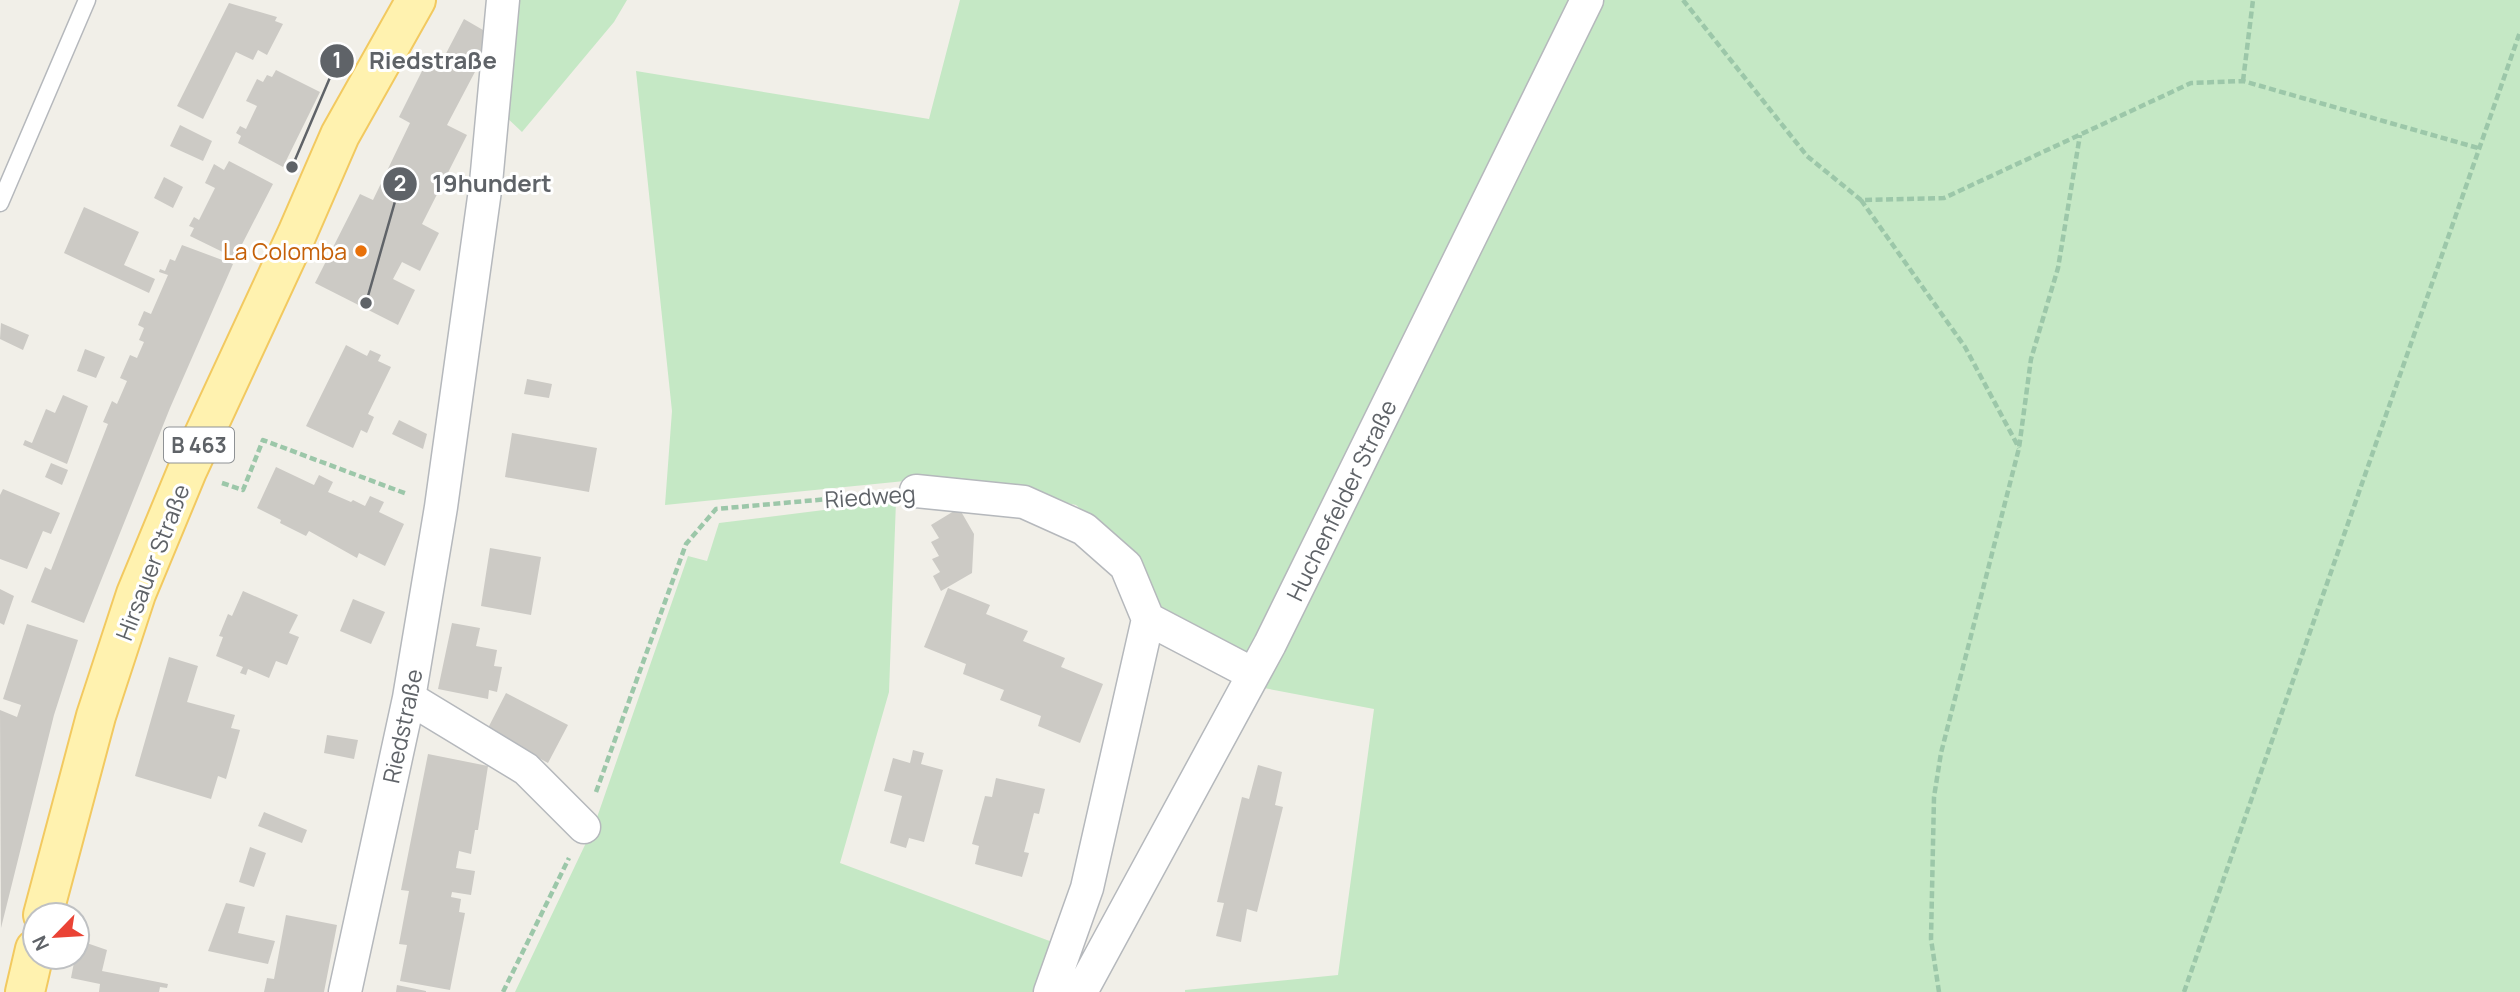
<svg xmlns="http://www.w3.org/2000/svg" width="2520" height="992" viewBox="0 0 2520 992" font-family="Manrope,sans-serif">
<rect width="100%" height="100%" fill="#f1efe8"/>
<path fill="#c5e8c5" d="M517,0H627L614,22L522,132L505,116Z
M960,0H2520V992H1185V990L1338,975L1374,709L1264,688L1157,610L1134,556L1076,505L945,477L665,505L672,411L636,71L929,119Z
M896,501L889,692L840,863L1055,943L1038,992H515L594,826L688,556L707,561L719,523Z"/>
<path fill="#cccac5" d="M229,3L277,17L275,21L283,24L267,55L258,50L253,60L236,52L203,119L177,106Z
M464,19L483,30L487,49L447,125L467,135L422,224L439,233L420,271L402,262L393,279L415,290L398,325L315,283L360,194L373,200L410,123L399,117L428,59L440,65Z
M276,70L320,92L283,167L238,143L241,136L236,133L240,126L246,129L257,106L246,101L257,79L263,82L267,75L272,77Z
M180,125L212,141L203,161L170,146Z
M229,161L273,184L235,258L190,236L194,228L189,226L194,217L199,220L215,188L205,183L214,164L224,170Z
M164,177L183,187L173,208L154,198Z
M84,207L139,232L124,265L155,279L149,293L64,253Z
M182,245L233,264L170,408L84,623L31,602L45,567L51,570L108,424L103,422L112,401L117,404L127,381L120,378L130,355L137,358L144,342L139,340L144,328L138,325L144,311L151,314L168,275L159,272L160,269L165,271L170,259L175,261Z
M1,323L29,335L23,350L0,339Z
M346,345L367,356L370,350L381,355L378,361L391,367L368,414L374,417L367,433L361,430L353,448L306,426Z
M85,349L105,357L96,378L77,371Z
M527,379L552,384L549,398L524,394Z
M63,395L88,406L67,464L23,445L25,440L32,443L46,409L55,413Z
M399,420L427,434L423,449L392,434Z
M512,433L597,448L589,492L505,477Z
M51,463L68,470L62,485L45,477Z
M276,467L314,485L319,475L333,482L328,492L351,502L353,500L365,506L370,496L384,502L379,512L404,524L385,566L359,553L357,558L309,531L306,536L280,523L281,520L257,508Z
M3,489L60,513L51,534L43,531L27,569L0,559V495Z
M959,508L974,534L972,573L941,591L933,576L940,572L932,559L939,556L931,542L939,538L931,525Z
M490,548L541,557L531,615L481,606Z
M948,588L990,605L986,614L1028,631L1023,641L1065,658L1061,667L1103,684L1080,743L1038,726L1041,716L1000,700L1004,690L963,674L966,664L924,647Z
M0,589L14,596L4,625L0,623Z
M243,591L298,615L289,633L299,637L287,665L276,661L269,678L248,669L246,675L240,673L243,667L216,656L223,637L219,636L228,614L232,616Z
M353,599L385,612L371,644L340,631Z
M452,623L480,628L476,646L497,650L494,666L502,667L497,692L489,690L488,699L438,689Z
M27,624L78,640L54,715L1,928L0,710L17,717L21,705L3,699Z
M169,657L198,666L187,702L235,715L231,728L240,730L226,779L218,776L211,799L135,776Z
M506,693L568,725L548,763L487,730Z
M327,735L358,740L354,759L324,753Z
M913,750L924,753L921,764L943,770L924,842L909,838L906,848L890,843L902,796L884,791L893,758L910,763Z
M428,754L488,766L478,830H475L471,854L459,851L456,868L475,871L471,895L452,892L451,897L461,899L459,912L465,913L450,990L400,981L407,945L399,944L409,891L401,890Z
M1258,765L1282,772L1275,805L1283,807L1257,912L1247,909L1241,942L1216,936L1224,903L1217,902L1242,797L1249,799Z
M996,778L1045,789L1039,814L1034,813L1024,852L1029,853L1022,877L975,864L979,846L972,844L985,796L992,797Z
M264,812L307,830L302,843L258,826Z
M250,847L266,853L254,887L239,882Z
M226,903L245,907L238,933L275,941L268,964L208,951Z
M286,915L337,925L324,992H264L267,978L274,979Z
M78,940L107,950L102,971L168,984L167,988L160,987L159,992H99L100,984L71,978L75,957H77Z
M397,985L426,991V992H396Z"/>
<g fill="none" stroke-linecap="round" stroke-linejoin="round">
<g stroke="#b5b8bc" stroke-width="19">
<path id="lane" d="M0,203L87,0"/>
</g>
<g stroke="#b5b8bc" stroke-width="35">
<path id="street" d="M916,491L1024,502L1084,529L1126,566L1148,619L1087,888L1050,992
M1148,619L1253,674
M409,698L526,769L584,827
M345,992L409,698L441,507L486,183L503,0
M1081,992L1270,644L1587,0"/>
</g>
<g stroke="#f2c960" stroke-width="42">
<path id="primary" d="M43,915L96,716L136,594L187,471L297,234L340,135L416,0
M25,992L35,949"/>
</g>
<path stroke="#9cc7a9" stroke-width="4.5" stroke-dasharray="7 3.5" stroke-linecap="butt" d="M1683,0L1807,156L1861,200L1944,198L2191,83L2243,81L2478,148
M2243,81L2253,0
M1861,200L1965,347L2019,448
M222,483L243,490L263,440L407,494
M596,792L686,544L716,509L884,494
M503,992L569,858
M1939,992L1931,939L1934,797L1941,753L2019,448L2031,359L2058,268L2080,135
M2184,992L2520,32"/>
<use href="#lane" stroke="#fff" stroke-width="16"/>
<use href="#street" stroke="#fff" stroke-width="32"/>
<use href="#primary" stroke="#fff2af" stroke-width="38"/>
</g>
<circle fill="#e8710a" stroke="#fff" stroke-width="2.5" cx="361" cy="251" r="7"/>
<g text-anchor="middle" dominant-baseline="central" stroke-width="6" stroke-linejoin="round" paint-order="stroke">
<rect fill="#fff" stroke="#8f9295" stroke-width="2" x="164" y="427.5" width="70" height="35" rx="5"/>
<g font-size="21" font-weight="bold" fill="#5f6368">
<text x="199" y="445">B 463</text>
</g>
<g font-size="23" fill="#c56008" stroke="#fff" text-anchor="end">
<text x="347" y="251">La Colomba</text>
</g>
<g font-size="23" fill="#5f6368" stroke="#fff">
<text transform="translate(870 496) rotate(-4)">Riedweg</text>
<text transform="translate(1341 500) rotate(-64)">Huchenfelder Straße</text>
<text transform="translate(152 562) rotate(-69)">Hirsauer Straße</text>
<text transform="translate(402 726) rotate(-78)">Riedstraße</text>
</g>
</g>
<path fill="none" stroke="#5f6368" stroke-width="2.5" d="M292 167L337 61M366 303L400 184"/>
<g fill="#5f6368" stroke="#fff" stroke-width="2.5">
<circle cx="292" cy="167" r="7"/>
<circle cx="366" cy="303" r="7"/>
<circle cx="337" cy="61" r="18"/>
<circle cx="400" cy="184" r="18"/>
</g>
<g font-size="21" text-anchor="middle" font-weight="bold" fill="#fff">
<text x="337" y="68">1</text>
<text x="400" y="191">2</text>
</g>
<g font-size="24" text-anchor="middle" font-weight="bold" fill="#5f6368" stroke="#fff" stroke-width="6" stroke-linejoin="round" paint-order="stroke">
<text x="433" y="69">Riedstraße</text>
<text x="492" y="192">19hundert</text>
</g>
<g transform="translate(56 936) rotate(245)"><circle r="33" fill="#ffffff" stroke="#bfc1c3" stroke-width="2"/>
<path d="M0-5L12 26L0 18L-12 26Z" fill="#ea4335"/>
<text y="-10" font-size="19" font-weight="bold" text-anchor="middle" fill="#5f6368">N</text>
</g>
</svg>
